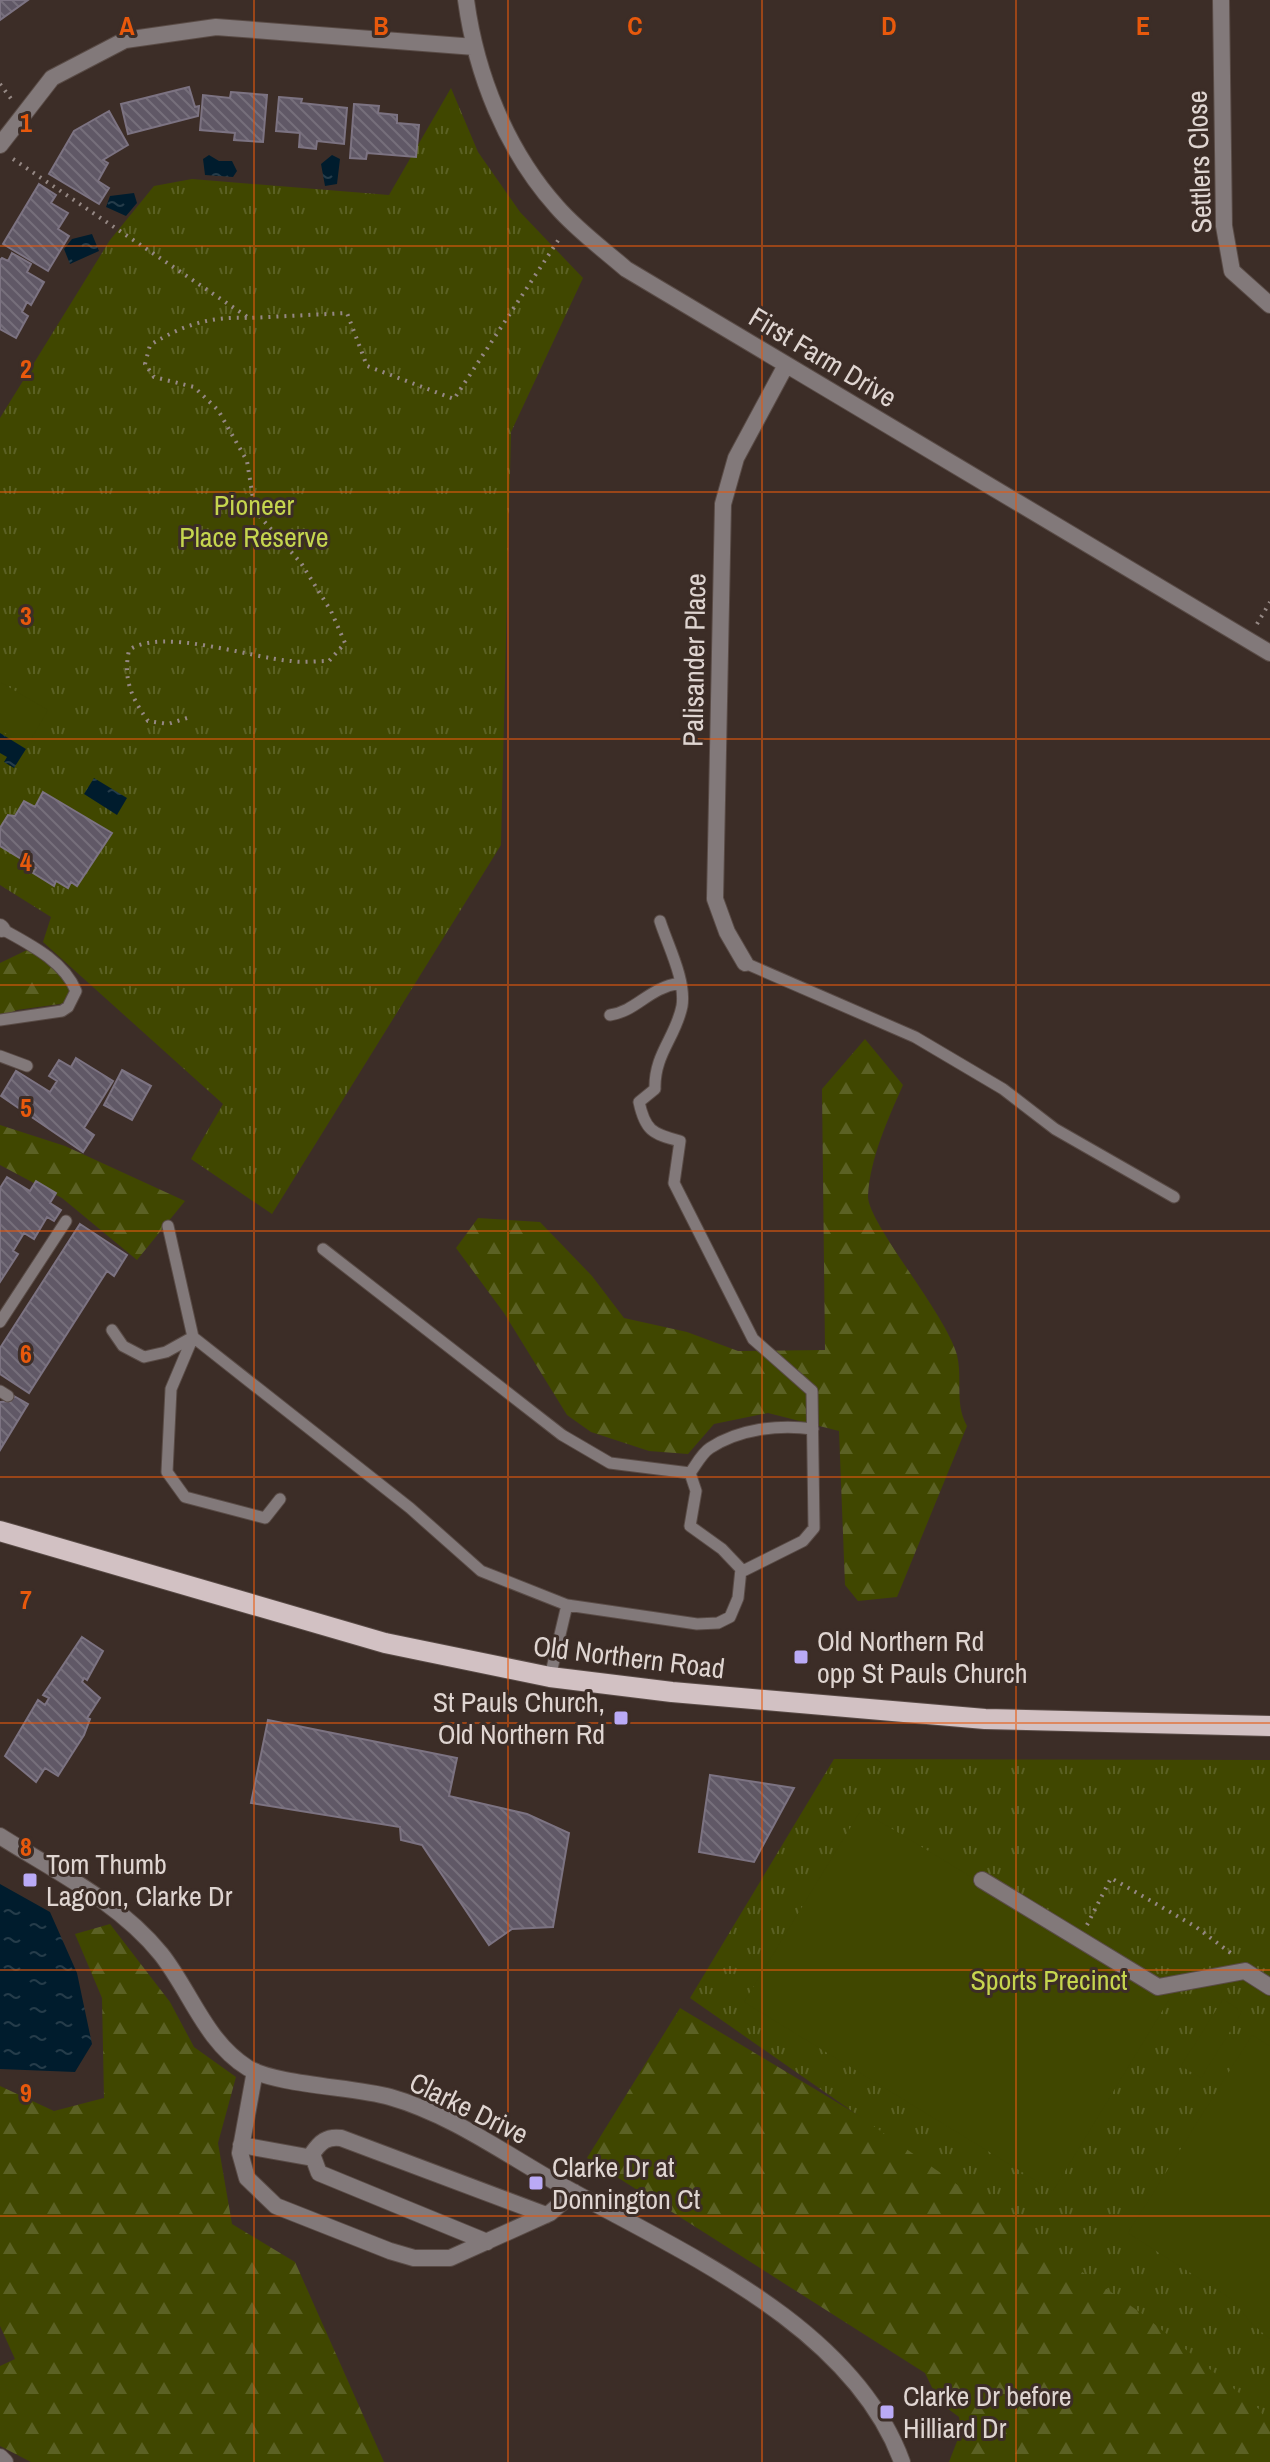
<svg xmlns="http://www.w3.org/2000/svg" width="1270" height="2462" viewBox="0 0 1270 2462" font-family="'Archivo Narrow',sans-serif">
<defs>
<pattern id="forest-firs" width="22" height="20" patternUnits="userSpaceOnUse" patternTransform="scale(2)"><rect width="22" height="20" fill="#404700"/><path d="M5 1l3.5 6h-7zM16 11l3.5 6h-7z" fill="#5b6124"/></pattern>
<pattern id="park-tufts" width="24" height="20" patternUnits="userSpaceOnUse" patternTransform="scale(2)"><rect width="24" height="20" fill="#404700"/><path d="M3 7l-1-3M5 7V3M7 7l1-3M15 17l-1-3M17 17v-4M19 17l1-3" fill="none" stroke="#5b6124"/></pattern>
<pattern id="water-ripples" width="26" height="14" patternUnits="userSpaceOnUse" patternTransform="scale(2)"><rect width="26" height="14" fill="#001c2d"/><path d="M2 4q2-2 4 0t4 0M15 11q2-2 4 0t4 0" fill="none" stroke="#253c4a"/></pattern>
<pattern id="building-back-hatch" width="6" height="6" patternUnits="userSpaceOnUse" patternTransform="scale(2)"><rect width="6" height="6" fill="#605866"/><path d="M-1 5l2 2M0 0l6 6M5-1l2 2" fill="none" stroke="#766f7b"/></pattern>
</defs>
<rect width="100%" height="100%" fill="#3c2d27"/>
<path fill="url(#forest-firs)" d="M27,950L70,974L71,994L67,1003L17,1010L0,1017V963Z
M865,1039L903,1085C888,1119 870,1158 868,1196C867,1222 946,1314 957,1355C963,1380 954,1403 967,1426L897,1597L858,1601L845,1585L839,1431L768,1413L714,1424L688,1454L649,1451L591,1432L567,1415L504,1313L456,1248L478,1218L540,1222L592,1276L624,1318L687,1332L738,1351L825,1350L822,1089Z
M0,1125L65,1146L185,1201L137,1260L62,1198L0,1165Z
M110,1924L170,2002L194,2047L236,2077L218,2143L232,2224L295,2262L384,2462H31L0,2446V2366L15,2359L0,2326V2086L54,2111L104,2098L102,1998L75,1934Z
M680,2008L1270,2363V2462H949L961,2431L959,2417L939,2402L925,2373L587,2158Z"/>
<path fill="url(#park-tufts)" d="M451,88L478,152L520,212L583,278L511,432L501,845L272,1214L191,1159L223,1104L43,942L51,917L0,885V418L110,240L154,186L192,179L389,195Z
M834,1759L1270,1760V2429L1260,2410L1141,2313L690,1998Z"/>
<path fill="#404700" d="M0,682L48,710L27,746L0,730Z
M861,1810L1170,1998L1053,2191L744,2002Z
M1223,1999L1242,2012L1201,2078L1181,2066Z
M1252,2035L1270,2046V2339L1250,2322L1233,2300L1128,2233Z"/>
<path fill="url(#water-ripples)" d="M209,155L219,161H232L237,171L233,177L205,175L203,159Z
M332,155L340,159L337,184L325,186L321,164Z
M134,193L137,203L126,216L106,207L110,196Z
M92,234L99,251L70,264L64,249L72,239Z
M0,733L26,749L14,768L4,762L7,757L0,753Z
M94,778L127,798L117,815L84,794Z
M0,1884L50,1912L77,1973L92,2044L75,2072L0,2069Z"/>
<path fill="url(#building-back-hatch)" stroke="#7c7382" stroke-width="2" d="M0,0H28L0,20Z
M189,87L195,107L199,106L198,116L128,134L121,104Z
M231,92L267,95L263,142L234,140L235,133L200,130L203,95L230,98Z
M279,97L302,99L301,103L347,108L344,144L317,141L316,149L299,147L300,133L276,131Z
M354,104L379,106L378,113L397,115V123L419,125L416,157L367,153L366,159L350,158Z
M109,111L128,145L103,160L108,163L98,181L109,188L99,204L49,174L74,131Z
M39,184L56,195L51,203L68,213L58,229L69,236L48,271L3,244Z
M12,253L31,264L27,272L44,282L31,305L27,302L22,312L28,316L16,338L0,329V260L2,258L8,261Z
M43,792L112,833L77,886L71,882L68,888L56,881L54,886L33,873L36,868L0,846V828L8,815L15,816L24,801L35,807Z
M76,1058L113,1081L84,1128L94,1135L83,1152L1,1096L16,1071L50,1092L57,1081L49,1076L59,1060L71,1067Z
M122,1070L151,1086L132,1120L104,1105Z
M7,1177L30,1191L36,1181L56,1193L50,1203L61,1210L54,1221L47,1217L34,1239L24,1233L13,1251L18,1254L0,1282V1188Z
M80,1224L127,1255L114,1276L107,1271L29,1393L0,1374V1348Z
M14,1396L28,1404L0,1450V1402L10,1401Z
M82,1637L103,1651L87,1680L84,1678L82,1682L100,1698L87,1718L90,1719L84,1735L58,1776L45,1768L36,1782L5,1756L38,1700L45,1705L49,1698L43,1695Z
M268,1720L457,1758L449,1796L527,1814L569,1833L553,1927L512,1929L489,1945L422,1845L401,1840L400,1827L251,1803Z
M710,1775L794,1788L754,1862L699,1852Z"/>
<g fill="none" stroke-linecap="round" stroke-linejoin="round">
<g stroke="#594b46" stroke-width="13">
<path id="lane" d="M660,921C668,946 686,980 682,1006C676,1037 654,1054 655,1089L639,1102C645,1130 652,1134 680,1141L674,1183L753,1339L812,1391L814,1528L803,1541L741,1572
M745,963L915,1037L1003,1089L1055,1129L1174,1197
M610,1015C637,1011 648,988 680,983
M0,1020L62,1011L68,1007L76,991C64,961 29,944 2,929
M0,1056L27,1066
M168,1226L193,1337L410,1508L481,1571L567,1605L550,1677
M323,1249L562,1435L610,1463L690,1473
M0,1322L66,1221
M112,1330L123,1346L144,1357L166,1352L193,1337L171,1389L167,1472L185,1497L265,1518L280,1499
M0,1391L8,1396
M567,1605L697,1624L718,1623L730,1617L738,1598L741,1569L722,1549L690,1526L696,1491L690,1473C696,1465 702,1453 710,1448C739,1429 779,1424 813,1429"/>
</g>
<g stroke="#594b46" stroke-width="18">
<path id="street" d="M466,0C476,74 506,150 557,207C577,230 603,249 626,269L1270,653
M1221,0L1224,226L1232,271L1270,305
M0,145L52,78L125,40L216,27L475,47
M0,927L2,929
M745,963L727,932L715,899L723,504L736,458L786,365
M0,1836C55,1871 119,1902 161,1954C191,1992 205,2041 248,2068C276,2085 355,2087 390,2097C450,2114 504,2153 557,2183C677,2250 852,2324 902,2462
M982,1880L1158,1987L1245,1971L1270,1987
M255,2071L240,2153L247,2178L276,2206L390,2251L414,2258H450L550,2213L574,2192
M241,2145L313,2158
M487,2242L319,2173L312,2154C320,2142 327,2136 341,2138L546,2215
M0,2457L5,2462"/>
</g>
<g stroke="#594b46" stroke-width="22">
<path id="primary" d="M0,1531L385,1643L550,1677L672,1692L985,1719L1270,1726"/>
</g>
<path stroke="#958884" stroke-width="4" stroke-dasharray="2 6" stroke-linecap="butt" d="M0,84L12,100
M13,159L249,318L347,313L367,366L454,399L561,236
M1257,624L1270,602
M187,718L168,724L148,721C131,697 123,679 129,650C162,627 251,658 291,661C303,663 317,661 329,661L345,643L331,611L301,563L255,511L247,461L218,410L194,387L154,377L145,364L150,345C183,325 210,316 249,318
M1087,1925L1111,1878L1196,1927L1232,1954"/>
<use href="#lane" stroke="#82797a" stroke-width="11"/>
<use href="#street" stroke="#82797a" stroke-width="16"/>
<use href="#primary" stroke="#d2c1c3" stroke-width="20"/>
</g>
<path fill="none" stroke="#e8590c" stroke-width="2" stroke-opacity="0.55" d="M254,0V2462M508,0V2462M762,0V2462M1016,0V2462M0,246H1270M0,492H1270M0,739H1270M0,985H1270M0,1231H1270M0,1477H1270M0,1723H1270M0,1970H1270M0,2216H1270"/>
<g fill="#baaaf6" stroke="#3c2d27" stroke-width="3">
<rect x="793" y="1649" width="16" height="16" rx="4"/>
<rect x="613" y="1710" width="16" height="16" rx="4"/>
<rect x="22" y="1872" width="16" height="16" rx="4"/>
<rect x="528" y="2175" width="16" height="16" rx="4"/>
<rect x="879" y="2404" width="16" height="16" rx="4"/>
</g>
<g text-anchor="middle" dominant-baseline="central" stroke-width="6" stroke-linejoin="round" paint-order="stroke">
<g font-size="28" fill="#dfd5d1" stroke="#3c2d27">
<text transform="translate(1199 162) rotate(-92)">Settlers Close</text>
<text transform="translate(823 357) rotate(31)">First Farm Drive</text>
<text transform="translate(694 660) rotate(-89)">Palisander Place</text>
<text transform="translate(629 1657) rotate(7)">Old Northern Road</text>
<text transform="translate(469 2108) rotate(26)">Clarke Drive</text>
</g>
<g font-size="28" fill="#c5d54e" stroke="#3c2d27">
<text x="254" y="505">Pioneer<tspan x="254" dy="32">Place Reserve</tspan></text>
<text x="1049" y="1980">Sports Precinct</text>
</g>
<g font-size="28" fill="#dfd5d1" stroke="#3c2d27" text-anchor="start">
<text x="817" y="1641">Old Northern Rd<tspan x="817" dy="32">opp St Pauls Church</tspan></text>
<text x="605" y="1702" text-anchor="end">St Pauls Church,<tspan x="605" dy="32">Old Northern Rd</tspan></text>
<text x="46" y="1864">Tom Thumb<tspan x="46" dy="32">Lagoon, Clarke Dr</tspan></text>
<text x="552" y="2167">Clarke Dr at<tspan x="552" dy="32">Donnington Ct</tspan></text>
<text x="903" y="2396">Clarke Dr before<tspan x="903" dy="32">Hilliard Dr</tspan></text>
</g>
</g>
<g font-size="26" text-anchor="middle" font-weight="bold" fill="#e8590c" stroke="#3c2d27" stroke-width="6" stroke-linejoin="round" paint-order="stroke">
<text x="127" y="35">A</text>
<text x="381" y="35">B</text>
<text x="635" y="35">C</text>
<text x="889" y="35">D</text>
<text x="1143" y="35">E</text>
<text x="26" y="132">1</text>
<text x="26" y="378">2</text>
<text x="26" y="625">3</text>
<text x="26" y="871">4</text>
<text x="26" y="1117">5</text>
<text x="26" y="1363">6</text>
<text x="26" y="1609">7</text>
<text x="26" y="1856">8</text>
<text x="26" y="2102">9</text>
</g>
</svg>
